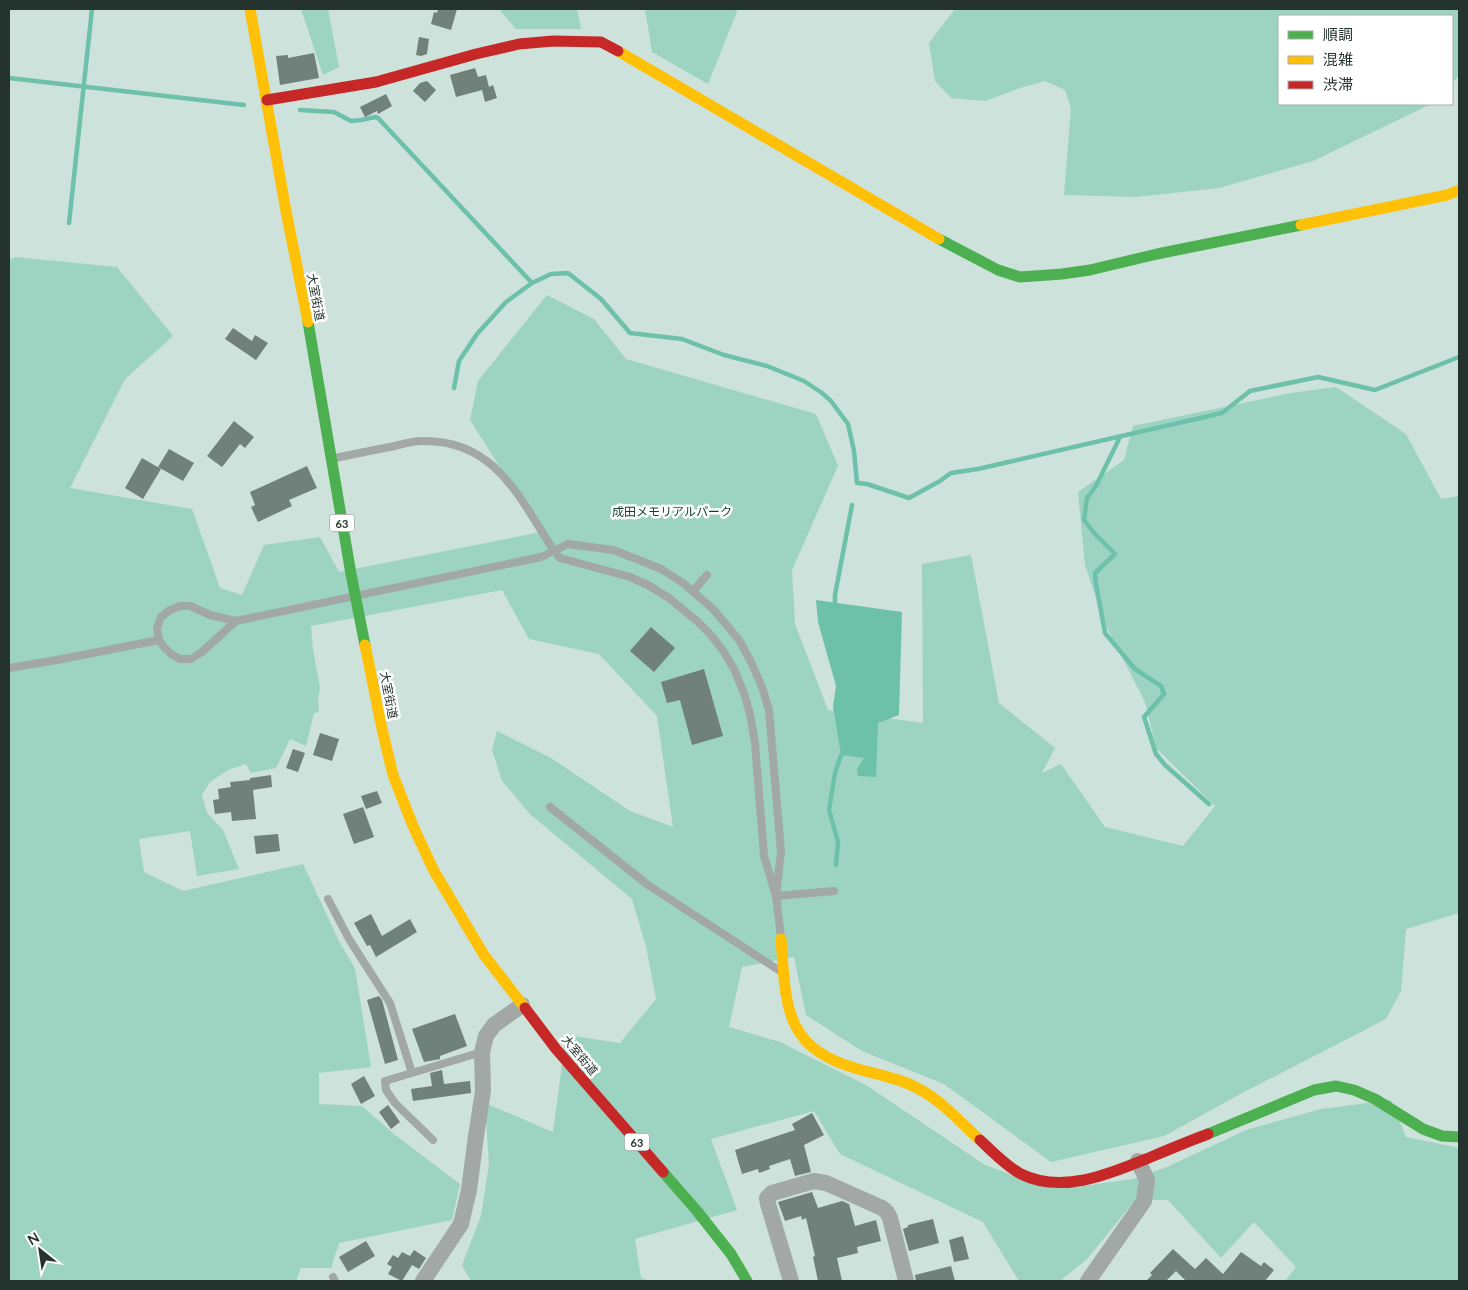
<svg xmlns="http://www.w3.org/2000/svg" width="1468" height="1290" viewBox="0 0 1468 1290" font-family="Lato,'Noto Sans JP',sans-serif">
<rect width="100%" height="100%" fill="#cde2da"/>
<path fill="#9dd3c1" d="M301,9H328L339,67L323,75Z
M499,9H577L581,29H516Z
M645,9H738L708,84L652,52Z
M955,9H1459V76L1452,83V16H1279V104H1431L1313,161L1219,188L1136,197L1064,195L1071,108L1065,90L1045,81L1020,88L985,101L951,98L935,81L929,43Z
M15,257L117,267L173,336L125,379L70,488L192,509L220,588L242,595L264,545L320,537L339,572L541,532L470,420L478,381L547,295L594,319L626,359L816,414L838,466L792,570L795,624L828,710L923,723L922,564L971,555L999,703L1055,748L1042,773L1061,764L1105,827L1183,846L1215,806L1156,748L1145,702L1104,622L1085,565L1078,492L1124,460L1133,426L1291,393L1336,387L1406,434L1441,499L1459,496V913L1406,929L1401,991L1386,1019L1244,1092L1164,1136L1051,1162L944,1084L862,1051L806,1015L794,957L742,967L729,1027L780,1042L866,1085L985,1165L1027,1181L1076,1187L1133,1179L1167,1167L1246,1130L1321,1109L1391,1100L1406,1137L1459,1148V1281H1285L1296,1267L1254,1222L1221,1258L1168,1200H1135L1087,1259L1060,1281H1019L983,1222L840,1154L814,1111L711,1139L737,1210L635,1239L641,1278L650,1281H471L462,1265L481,1216L489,1164L485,1103L553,1132L566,1035L620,1043L656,999L646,946L632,899L530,814L502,781L492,750L497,731L551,758L630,811L673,827L657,716L599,654L529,639L502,590L311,626L313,650L320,688L318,700L319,712L314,713L306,746L290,739L276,768L251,773L246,764L228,770L210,782L202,795L207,813L223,830L239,869L197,876L190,831L139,839L144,872L183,891L303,864L339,941L355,969L371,1067L319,1073V1104L362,1106L394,1134L460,1184L452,1220L339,1243L331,1268H301L296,1281H9V260Z"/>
<path fill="#6dc1a9" d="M816,600L902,612L899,715L878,723L876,777L858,776L857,769L864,758L841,755L833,706L836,686L818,622Z"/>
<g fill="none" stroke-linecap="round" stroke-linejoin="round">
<path stroke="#6dc1a9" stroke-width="4.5" d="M9,78L244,105
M300,110L334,112L351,121L361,120L375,117L378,118L532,283L551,274L568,273L601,299L630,333L682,339L724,355L767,366L804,381L822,393L831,401L848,424L854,451L857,483L867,484L909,498L940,481L951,473L978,469L1222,413L1250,391L1318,377L1375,390L1459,357
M69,223L92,9
M454,388L459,361L477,334L506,302L532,283
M1120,437L1096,486L1087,498L1084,520L1094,533L1115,554L1095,573L1096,584L1105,633L1135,669L1161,686L1164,694L1144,717L1156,754L1165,765L1209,804
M835,602V595L852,505
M836,865L838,842L829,810L835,773L841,755"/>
</g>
<path fill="#70807a" d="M438,9H457L451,30L431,24L434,12L437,13Z
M419,37L429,39L427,54L421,56L416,55Z
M314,53L319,78L280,85L276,56L288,55V58Z
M475,68L478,77L486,75L489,87L493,85L497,98L485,102L482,90L456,97L450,75Z
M427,81L436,90L425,102L413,91L420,83Z
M386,94L392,106L378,114L377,111L365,117L360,107Z
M233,328L252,341L255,335L268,343L256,360L225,339Z
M234,421L254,437L245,448L240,444L222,467L207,456Z
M169,449L194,463L183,481L158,467Z
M142,458L161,469L143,499L125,488Z
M307,466L317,488L289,500L292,506L258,522L251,507L255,505L250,492Z
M651,627L675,648L654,672L630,651Z
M704,669L723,736L692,745L680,700L667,703L661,682Z
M320,733L339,739L332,761L313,755Z
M293,749L305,753L298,772L286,768Z
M271,775L272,787L253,790L256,819L232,821L231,812L215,814L213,800L219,799L218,789L231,787L230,782L250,780V778Z
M377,791L382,803L366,809L361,796Z
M363,807L374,837L354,844L343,814Z
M278,834L280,851L256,854L254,836Z
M371,914L382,936L410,919L417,932L376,957L370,945L367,946L354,923Z
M379,996L382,1000L398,1060L385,1064L367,1000Z
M455,1014L467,1046L440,1056V1059L424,1062L412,1029Z
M442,1070L444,1084L470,1081L471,1093L413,1101L411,1089L432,1086L430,1073Z
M364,1076L375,1096L361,1104L351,1084Z
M388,1105L400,1122L391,1129L379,1112Z
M812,1113L824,1135L804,1145L811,1172L795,1176L790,1159L769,1166L770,1169L759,1173L758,1169L742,1174L735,1150L795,1130L792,1124Z
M812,1192L818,1208L842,1201L849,1204L855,1226L876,1220L881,1241L857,1247L858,1253L837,1258L842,1281H818L813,1257L815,1256L806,1218L802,1220L801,1216L785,1221L778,1202Z
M933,1219L939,1243L909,1251L903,1229L908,1227V1225Z
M963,1236L969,1259L954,1262L949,1240Z
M366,1241L375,1256L348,1272L339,1257Z
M1173,1249L1195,1269L1206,1258L1223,1274L1241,1252L1261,1266L1264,1262L1274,1270L1265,1281H1184L1185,1280L1176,1271L1166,1281H1146L1152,1275L1150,1273Z
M414,1250L426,1258L419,1269L412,1265L402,1281L388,1274L392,1267L387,1264L393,1255L398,1258L402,1252L410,1256Z
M951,1266L955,1281H916L915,1275Z"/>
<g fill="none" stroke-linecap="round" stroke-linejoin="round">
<path stroke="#a1a8a5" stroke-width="8" d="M335,458C355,454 374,450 395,446C403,444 412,441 421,441C495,439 519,497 554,551L560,558L630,577L648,585L669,598L697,621L710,634L722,649L734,669L744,693L750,714L755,743L764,856L776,896L781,937
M693,591L707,575
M236,621L202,652L191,659H180L171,654L164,647L159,640L157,628L161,617L170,610L180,606H190L210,615L236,621L541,557L568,544L613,550L639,560L661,569L683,583L713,609L739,640L751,662L762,687L769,710L781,852L776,896
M9,668L57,660L159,640
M550,807L648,885L780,971
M776,896L834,891
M328,899L349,939L390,1003L412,1073
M433,1140L395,1103L386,1090L385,1081L482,1052
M333,1277L335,1281"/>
<path stroke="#a1a8a5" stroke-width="16" d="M423,1281L461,1224L469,1190L476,1136L483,1091L482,1052L486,1036L494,1025L522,1005
M791,1281L768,1204L767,1198L772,1193L814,1181L826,1183L882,1208L887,1212L890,1218L906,1281
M1088,1281L1144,1201L1147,1180L1138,1161"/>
<path stroke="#4caf50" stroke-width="11" d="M939,239L998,270L1020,277L1062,274L1090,270L1157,254L1301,225
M308,322L351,574L365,645
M1208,1134L1314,1090L1336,1086L1354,1090L1375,1099L1423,1129L1442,1136L1459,1137
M663,1172L697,1211L731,1254L747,1281"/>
<path stroke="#ffc107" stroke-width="11" d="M250,9L286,211L308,322
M618,51L939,239
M1301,225L1447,195L1459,190
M365,645L382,729L393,775L413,826L434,871L484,955L525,1008
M781,939C786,1005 783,1048 858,1069C878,1075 900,1078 919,1089C942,1101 961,1123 980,1140"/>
<path stroke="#c62828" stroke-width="11" d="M267,100L376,82L476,54L519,44L553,41L601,42L618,51
M525,1008L556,1049L663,1172
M980,1140C993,1152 1006,1166 1021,1174C1063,1195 1112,1173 1151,1157C1170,1149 1189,1141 1208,1134"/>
</g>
<g text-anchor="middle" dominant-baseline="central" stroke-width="5" stroke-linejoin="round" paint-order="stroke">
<g fill="#fff" stroke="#66706d" stroke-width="1">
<rect x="329.5" y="514.5" width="25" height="17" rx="4"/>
<rect x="624.5" y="1133.5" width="25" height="17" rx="4"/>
</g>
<g font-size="11" font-weight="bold" fill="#24332e">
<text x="342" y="523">63</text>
<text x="637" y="1142">63</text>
</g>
<g font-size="12" fill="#24332e" stroke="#fff">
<text transform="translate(316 297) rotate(79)">大室街道</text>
<text transform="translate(389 695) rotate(79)">大室街道</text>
<text transform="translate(580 1055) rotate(50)">大室街道</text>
</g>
<g font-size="12" fill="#0e3f32" stroke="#fff">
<text x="672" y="511">成田メモリアルパーク</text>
</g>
</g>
<rect width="1468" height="1290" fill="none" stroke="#24332e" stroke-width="20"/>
<rect x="1278" y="15" width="175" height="90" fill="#ffffff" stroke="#a7adab"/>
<rect x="1288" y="31" width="25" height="8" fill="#4caf50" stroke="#a7adab"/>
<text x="1323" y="40" font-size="15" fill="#24332e">順調</text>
<rect x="1288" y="56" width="25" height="8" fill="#ffc107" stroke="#a7adab"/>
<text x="1323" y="65" font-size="15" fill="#24332e">混雑</text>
<rect x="1288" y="81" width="25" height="8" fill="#c62828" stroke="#a7adab"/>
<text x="1323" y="90" font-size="15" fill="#24332e">渋滞</text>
<g transform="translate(40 1250) rotate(330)" stroke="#ffffff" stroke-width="4" paint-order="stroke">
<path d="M0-4L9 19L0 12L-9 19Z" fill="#24332e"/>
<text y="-8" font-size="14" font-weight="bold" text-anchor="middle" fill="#24332e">N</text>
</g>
</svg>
